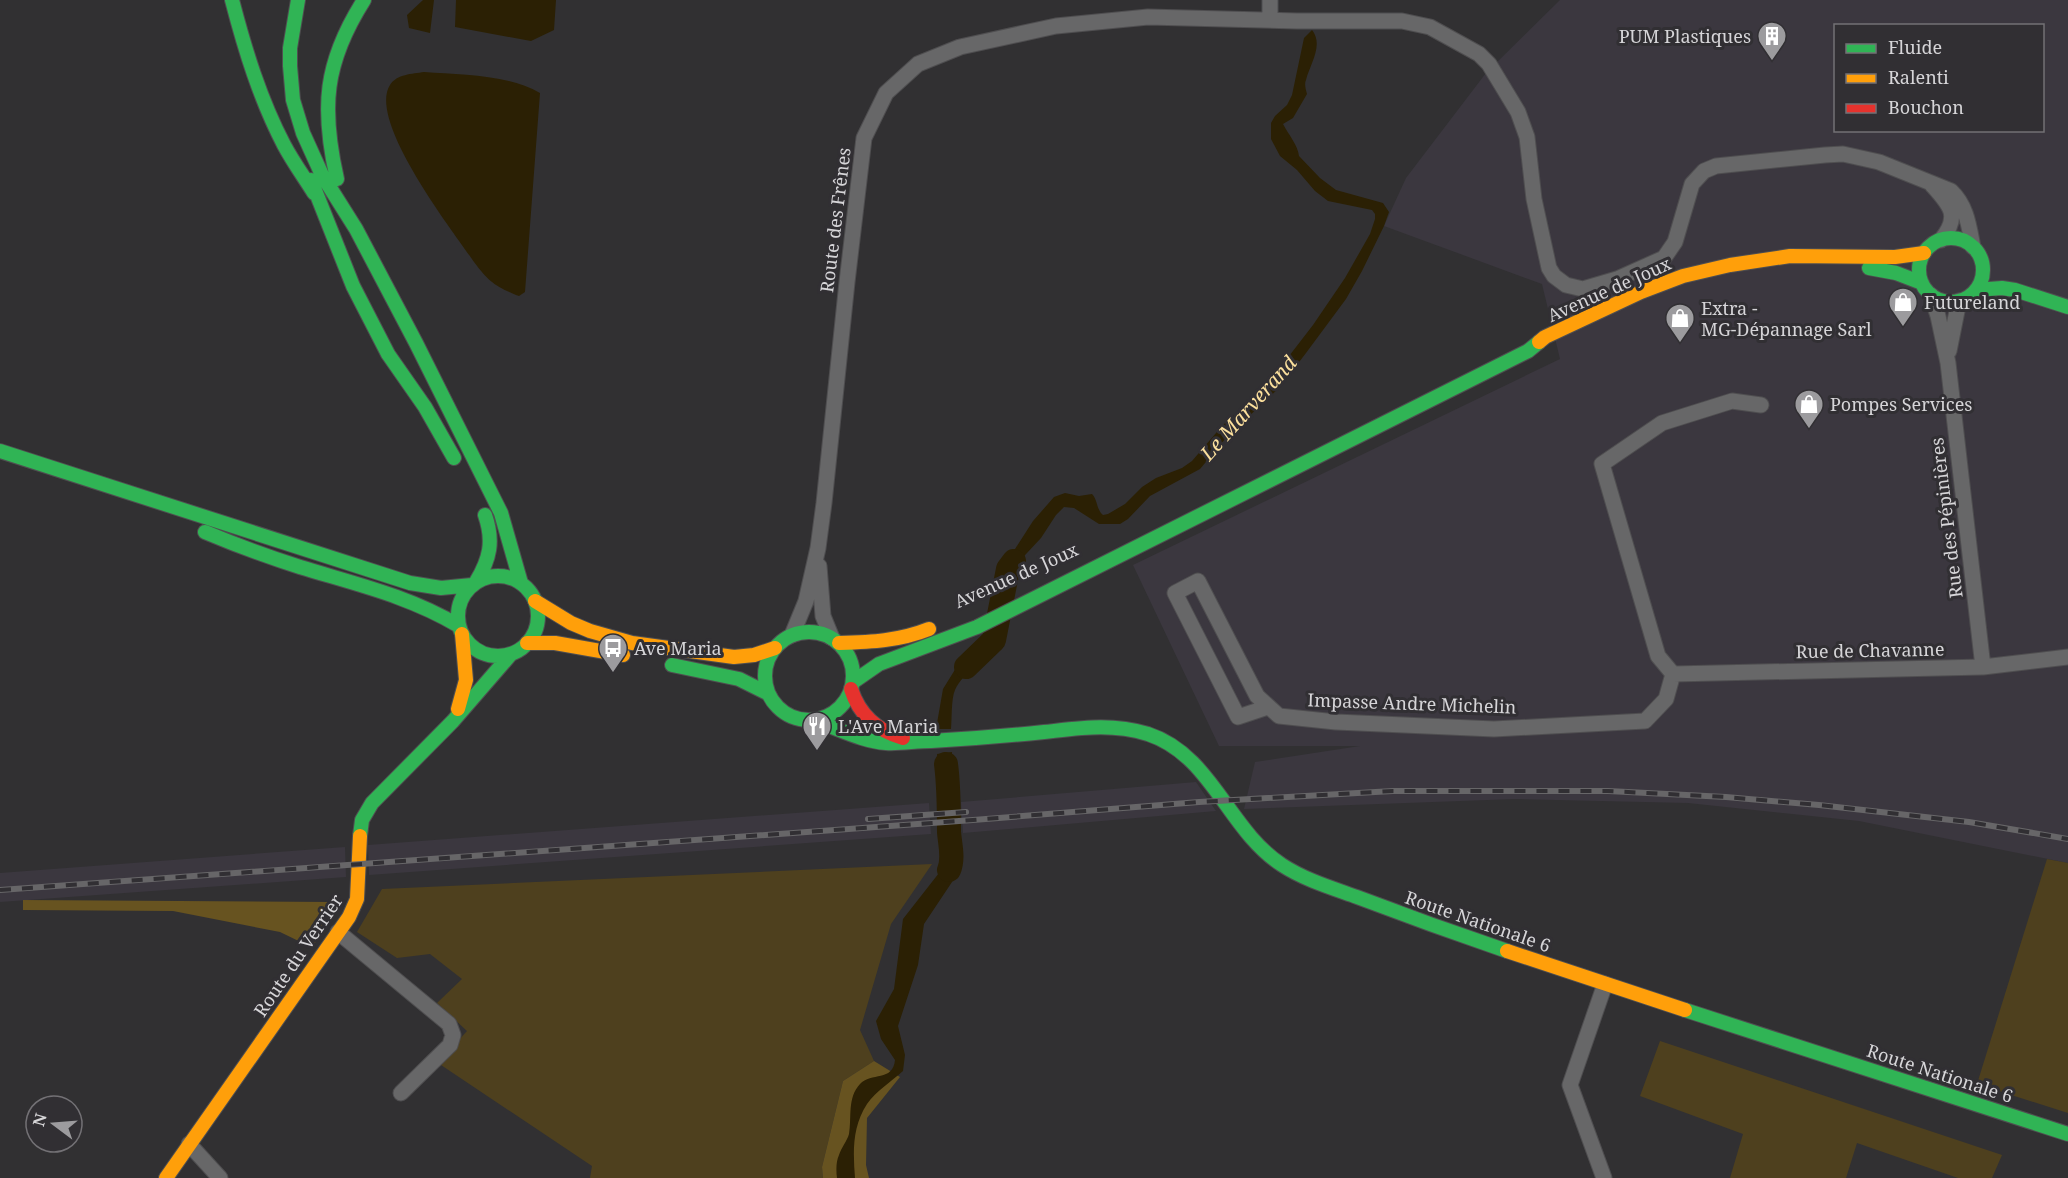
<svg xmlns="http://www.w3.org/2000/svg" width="2068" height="1178" viewBox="0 0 2068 1178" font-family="'Noto Serif',serif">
<rect width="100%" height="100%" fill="#313032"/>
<path fill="#3b373f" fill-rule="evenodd" d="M1560,0H2068V863L1859,821L1688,803L1515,799L1244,809L1255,762L1360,746H1219L1133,565L1560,359L1542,284L1384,226L1406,178L1486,73ZM1836,26H2042V130H1836Z
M1196,782L1216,811L963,833L961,802Z
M929,803L931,834L369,875L368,845Z
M345,847L346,877L0,902V873Z"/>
<path fill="#4e401e" d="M2047,859L2068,863V1113L1977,1084Z
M932,864L891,924L860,1030L874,1061L843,1081L822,1167L823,1178H590L592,1166L438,1063L467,1031L437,1003L462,979L430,954L397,958L357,932L382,889Z
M1660,1041L2002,1155L1992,1178H1958L1857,1143L1846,1178H1730L1743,1134L1640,1096Z"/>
<path fill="#675320" d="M23,900L332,902L313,948L280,932L173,911L23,910Z
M874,1061L900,1077L867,1118L866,1165L869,1178H823L822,1167L843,1081Z"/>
<path fill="#2b2004" d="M423,0H434L430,33L409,28L407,15Z
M456,0H556L554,30L531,41L455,27Z
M1312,30C1324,45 1310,64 1306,80C1304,84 1306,90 1307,94L1293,118L1283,124C1288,134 1298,145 1299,156L1320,178L1336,190L1383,203L1389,212L1384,226L1362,271L1346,299L1306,353L1280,387L1226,438L1200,469L1150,496L1128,519L1120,524H1099L1074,508L1064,507L1056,515L1041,538L1014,567L1012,579L1015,587L994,596L991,593L1004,565L1015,549L1033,521L1054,497L1065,493L1079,496L1092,494C1098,500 1096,509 1103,515L1108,514L1125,504L1142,487L1156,478L1182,468L1192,461L1222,426L1266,386L1313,325L1345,278L1370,234L1375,219V214L1372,210L1328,201L1315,191L1297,170L1280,156L1271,139V123L1275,116L1287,105L1292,95L1304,38Z
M424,72C461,75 507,74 540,93L525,292L519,296C496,287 489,282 474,262C453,231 367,121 390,85C397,74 412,74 424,72Z
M986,642L991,644C984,663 963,672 955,690C951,699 952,719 951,729H936L943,689L956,668Z
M952,752L954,795L941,796L937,754Z
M959,839V863L956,876L924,924L918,965L898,1026L905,1055L903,1071C892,1081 876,1091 867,1104C852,1127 853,1152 855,1178H837C836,1171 836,1161 839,1155C841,1148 847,1141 849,1134C852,1117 847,1098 860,1084C871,1072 893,1082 895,1060L881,1039L876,1021L894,989L903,919L939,873L946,857L945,840Z"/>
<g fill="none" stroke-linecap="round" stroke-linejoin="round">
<path stroke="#2b2004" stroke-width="24" d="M966,667L994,640L1008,569L1014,561
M946,764C949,787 949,809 949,832C950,845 954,858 949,870"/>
<g stroke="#4f4e50" stroke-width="17">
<path id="street" d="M1270,20V0
M1932,185C1950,205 1961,216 1941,240
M1931,295L1938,316L1948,363L1983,667
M1949,351L1959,301
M819,566L823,616L832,638
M792,635L806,601L818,548L824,503L847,282L864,138L886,93L918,64L960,47L1056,26L1148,17L1297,21H1402L1430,27L1479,54L1489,64L1518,112L1527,137L1534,199L1549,268L1554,276L1566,285L1583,289L1617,279L1664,258L1675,242L1692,184L1704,171L1716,166L1825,155L1843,154L1879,162L1951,191C1967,206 1969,227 1973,247
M1673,674L1658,656L1602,464L1662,423L1732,401L1761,405
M1673,674L1983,667L2068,657
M1268,707L1238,717L1175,593L1198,581L1257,696L1279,716L1336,722L1494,729L1645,721L1666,699L1673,674
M338,932L449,1024L453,1035L450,1045L401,1093
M189,1144L220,1178
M1604,1178L1570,1085L1605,984"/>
</g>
<g stroke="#4f4e50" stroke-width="16">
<path id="fast" d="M232,0C245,50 260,99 284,145C293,162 304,177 314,193
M298,0L290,48V66L293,100L303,133L322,175L356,229L416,343L501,513L521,583
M337,179C321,108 324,63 364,0
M311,180L353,286L388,354L425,407L454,458
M1919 270a32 32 0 1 1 64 0a32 32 0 1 1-64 0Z
M1869,268L1896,273L1922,283
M1976,290L2002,288L2015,290L2068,307
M0,451L410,583L441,588L472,585
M205,532C236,545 268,557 300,567C355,584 409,596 459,626
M458 616a40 40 0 1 1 80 0a40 40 0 1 1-80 0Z
M476,582C490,559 494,541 485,515
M765 676a44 44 0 1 1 88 0a44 44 0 1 1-88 0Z
M672,665L739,679L769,694
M853,682L879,664L977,627L1528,351L1539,342
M812,720C836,727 860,741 886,743C900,744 916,741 931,741C969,739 1006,736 1044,732C1081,728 1111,723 1148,734C1212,755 1228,830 1282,865C1305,880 1332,888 1357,897C1407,916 1457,934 1507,951
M360,836L362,820L372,803L453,721L511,654
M1685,1010L2068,1134"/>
</g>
<g stroke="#4f4e50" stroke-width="16">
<path id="slow" d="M1539,342L1545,337L1641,292L1683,276L1730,265L1790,256L1895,257L1924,253
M535,601L571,623L590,631L632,643L734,657L754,655L775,648
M527,643H555L623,655
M839,643C871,642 899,641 929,629
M458,709L466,680L462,634
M1507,951L1685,1010
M166,1178L349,917L357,899L360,836"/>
</g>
<g stroke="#4f4e50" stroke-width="16">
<path id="jam" d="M851,689C859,714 877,731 903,738"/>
</g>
<use href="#street" stroke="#676768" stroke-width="15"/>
<use href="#fast" stroke="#30b455" stroke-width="14"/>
<use href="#slow" stroke="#ff9f0a" stroke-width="14"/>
<use href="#jam" stroke="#e5322d" stroke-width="14"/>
<g stroke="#676668" stroke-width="6">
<path id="rail" d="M868,819L966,812
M0,890L973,820L1199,802L1393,791H1608L1726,797L1819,805L1969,822L2068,839"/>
</g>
<use href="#rail" stroke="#312f33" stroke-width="4" stroke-dasharray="11" stroke-linecap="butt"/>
</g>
<defs>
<g id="building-pin" transform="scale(1.5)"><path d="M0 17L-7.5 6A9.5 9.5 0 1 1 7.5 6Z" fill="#9c9b9e" stroke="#312f33"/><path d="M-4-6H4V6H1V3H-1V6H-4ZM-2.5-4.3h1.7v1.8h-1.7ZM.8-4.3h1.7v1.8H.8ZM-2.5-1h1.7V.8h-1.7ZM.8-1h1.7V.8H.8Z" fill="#fff"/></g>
<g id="shop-pin" transform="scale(1.5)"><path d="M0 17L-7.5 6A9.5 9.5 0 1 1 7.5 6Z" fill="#9c9b9e" stroke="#312f33"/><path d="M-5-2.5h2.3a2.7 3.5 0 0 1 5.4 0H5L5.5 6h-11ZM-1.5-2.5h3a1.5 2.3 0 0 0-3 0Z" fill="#fff"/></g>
<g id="bus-pin" transform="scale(1.5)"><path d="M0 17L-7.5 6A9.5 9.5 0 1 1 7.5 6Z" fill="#9c9b9e" stroke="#312f33"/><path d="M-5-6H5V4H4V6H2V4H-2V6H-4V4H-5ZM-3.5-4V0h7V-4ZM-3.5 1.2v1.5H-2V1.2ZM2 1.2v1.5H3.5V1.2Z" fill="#fff"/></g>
<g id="restaurant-pin" transform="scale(1.5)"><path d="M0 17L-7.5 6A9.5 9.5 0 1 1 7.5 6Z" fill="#9c9b9e" stroke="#312f33"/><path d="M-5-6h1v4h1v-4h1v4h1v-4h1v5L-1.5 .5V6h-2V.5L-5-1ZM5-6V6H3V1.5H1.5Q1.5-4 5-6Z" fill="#fff"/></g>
</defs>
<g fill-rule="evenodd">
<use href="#building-pin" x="1772" y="36"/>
<use href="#shop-pin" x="1903" y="302"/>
<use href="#shop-pin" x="1680" y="318"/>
<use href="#shop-pin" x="1809" y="404"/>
<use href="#bus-pin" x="613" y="648"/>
<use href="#restaurant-pin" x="817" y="726"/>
</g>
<g text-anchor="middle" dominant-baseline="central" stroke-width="6" stroke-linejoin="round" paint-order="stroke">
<g font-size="18" fill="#d6d5d8" stroke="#312f33" text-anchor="start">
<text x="1751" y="36" text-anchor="end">PUM Plastiques</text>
<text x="1924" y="302">Futureland</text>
<text x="1701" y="308">Extra -<tspan x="1701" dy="21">MG-Dépannage Sarl</tspan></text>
<text x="1830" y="404">Pompes Services</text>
<text x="634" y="648">Ave Maria</text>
<text x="838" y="726">L'Ave Maria</text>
</g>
<g font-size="18" fill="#d6d5d8" stroke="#312f33">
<text transform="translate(835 220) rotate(-83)">Route des Frênes</text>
<text transform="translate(1609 289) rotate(-24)">Avenue de Joux</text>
<text transform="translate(1946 518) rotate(-97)">Rue des Pépinières</text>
<text transform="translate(1016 575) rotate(-24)">Avenue de Joux</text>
<text transform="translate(1870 650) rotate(-1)">Rue de Chavanne</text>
<text transform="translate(1412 703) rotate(2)">Impasse Andre Michelin</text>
<text transform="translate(1478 921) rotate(19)">Route Nationale 6</text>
<text transform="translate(298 955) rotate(-56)">Route du Verrier</text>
<text transform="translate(1940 1073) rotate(18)">Route Nationale 6</text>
</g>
<g font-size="20" font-style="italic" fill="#fce09d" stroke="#312f33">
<text transform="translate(1248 408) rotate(-48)">Le Marverand</text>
</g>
</g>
<rect x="1834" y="24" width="210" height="108" fill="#312f33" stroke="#737175" stroke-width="1.5"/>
<rect x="1846" y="44" width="30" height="9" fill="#30b455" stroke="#737175" stroke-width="1.5"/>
<text x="1888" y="54" font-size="18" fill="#d6d5d8">Fluide</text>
<rect x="1846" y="74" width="30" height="9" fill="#ff9f0a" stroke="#737175" stroke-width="1.5"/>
<text x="1888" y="84" font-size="18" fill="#d6d5d8">Ralenti</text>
<rect x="1846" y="104" width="30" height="9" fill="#e5322d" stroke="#737175" stroke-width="1.5"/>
<text x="1888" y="114" font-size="18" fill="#d6d5d8">Bouchon</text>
<g transform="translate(54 1124) rotate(286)"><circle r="28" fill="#312f33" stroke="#737175" stroke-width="1.5"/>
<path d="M0-4.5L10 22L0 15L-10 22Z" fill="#9c9b9e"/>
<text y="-9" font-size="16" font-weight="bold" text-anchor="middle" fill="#d6d5d8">N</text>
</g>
</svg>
